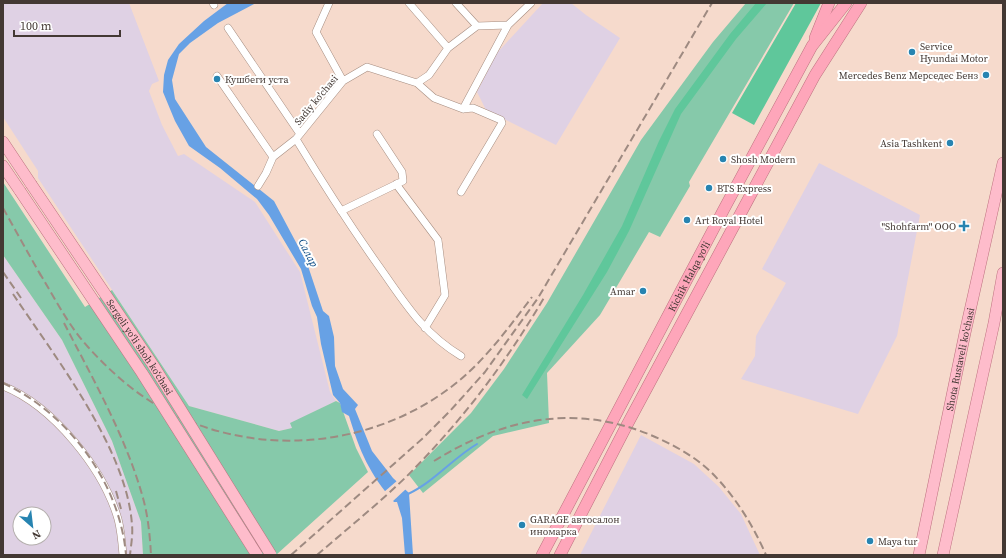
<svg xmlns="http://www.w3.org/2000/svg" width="1006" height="558" viewBox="0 0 1006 558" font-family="'Source Serif 4',serif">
<rect width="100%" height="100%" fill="#f6dacc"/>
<path fill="#dfd1e4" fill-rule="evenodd" d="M3,3H129L159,81L152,84L149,91L162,125L178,156L184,154L255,202L300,272L330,392L336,401L291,423L292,428L279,431L189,406L38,178V171L3,117Z
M543,3H571L586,15L620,38L556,145L486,110L477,92L496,54Z
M819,163L920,215L897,336L858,414L741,379L755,356L756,336L786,283L762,269Z
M3,255L62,340L112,441L141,522L143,555H3ZM20,514H44V538H20Z
M641,435L694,464L719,487L741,514L760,555H580Z"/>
<path fill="#86c9aa" d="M746,3H794L689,182L690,186L660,237L649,232L600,315L547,373L549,423L493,436L423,493L409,475L471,413L504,369L547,303L641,140L713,42Z
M3,182L85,307L112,290L189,406L279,431L292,428L290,423L336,401L340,403L356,448L368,472L276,555H143L141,522L112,441L62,340L3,255Z"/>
<path fill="#5fc79b" d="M756,3H767L736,39L681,114L629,231L607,272L527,399L522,395L583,295L622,226L659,141L675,109L730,34Z
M796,3H821L754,125L732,113Z"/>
<path fill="#67a1e5" d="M228,3H256L218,23L190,43L179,54L172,80L175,99L206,147L274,201L307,263L323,311L329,316L334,337L335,366L343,389L358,405L355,409L372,451L393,478L409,493L413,555H405L402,518L397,502H394C369,473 360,452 349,416L342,412L340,403L333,395L321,344L317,317L312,306L301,269L269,215L257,199L220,168L189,146L175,121L163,92L164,75L168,60L179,44L204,21Z"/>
<path fill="#f6dacc" d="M398,480L407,488L392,502L384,492Z"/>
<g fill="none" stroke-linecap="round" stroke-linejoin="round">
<path stroke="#67a1e5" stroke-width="2" d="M408,494C434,482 453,458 477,444"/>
<g stroke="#a68d80" stroke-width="8">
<path id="minor" d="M213,3L214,5
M329,3L316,32L343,81
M409,3L448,48
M456,3L477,26
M228,28L300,134
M217,76L273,157
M417,83L434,98L463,109L473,108L501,120L502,123L461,192
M463,109L508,25
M296,139C322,182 349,224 378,265C404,301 421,332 461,356
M396,184L438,240L445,295L425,328
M258,186L266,173L273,157L296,139L343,81L367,67L417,83L429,75L448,48L477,26L508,25L531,3
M341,211L403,181L402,172L377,134
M3,386C53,406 103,468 118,519C121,530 122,543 123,555"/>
</g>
<g stroke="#bd717f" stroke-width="12">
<g id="primary">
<path d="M3,142L31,184"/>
<path d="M3,166L20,191"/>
<path id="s1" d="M919,555L965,333L1003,163"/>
<path d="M943,555L994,323L1003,273"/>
</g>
</g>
<g stroke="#bd717f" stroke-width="12">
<g id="trunk">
<path d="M815,38L829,3"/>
<path id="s2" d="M542,555L724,209L812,46L846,3"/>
<path d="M560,555L627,425L815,75L861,3"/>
</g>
</g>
<use href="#minor" stroke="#fff" stroke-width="7"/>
<use href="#primary" stroke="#febccb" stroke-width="11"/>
<use href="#trunk" stroke="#fea6ba" stroke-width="11"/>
<path stroke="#9e8a81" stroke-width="2" stroke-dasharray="8 4" stroke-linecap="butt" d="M3,208L41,276
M3,272L21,298
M39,272C54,297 68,325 88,347C107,368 129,388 153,403C243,458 362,452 447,390C481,366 506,331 532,297
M13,294C55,357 127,449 132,525C133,535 131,545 130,555
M64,323C93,379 126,437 143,498C148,516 150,536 151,555
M3,383C68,413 120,483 126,555
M434,461C503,418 576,403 653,436C674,445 694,456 711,472C735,496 753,525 766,555
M116,491L121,509
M291,555L422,439L450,411L485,372L538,298L712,3
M317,555C347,529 378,504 406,477C461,422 506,363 545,296"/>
<g stroke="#bd717f" stroke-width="12" stroke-linecap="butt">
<g id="primary-bridge">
<path id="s3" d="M31,184L153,365L271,555"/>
<path d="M20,191L142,373L257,555"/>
</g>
</g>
<use href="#primary-bridge" stroke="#febccb" stroke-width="11"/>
</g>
<g fill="#2784b1" stroke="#fff" stroke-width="1.5">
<circle cx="912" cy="52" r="4"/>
<circle cx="986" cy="75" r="4"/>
<circle cx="217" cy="79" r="4"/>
<circle cx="950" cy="143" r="4"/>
<circle cx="723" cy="159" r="4"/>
<circle cx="709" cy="188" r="4"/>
<circle cx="687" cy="220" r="4"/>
<path d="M962 220h4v4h4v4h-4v4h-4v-4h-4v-4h4z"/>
<circle cx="643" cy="291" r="4"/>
<circle cx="522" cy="525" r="4"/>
<circle cx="870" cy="541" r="4"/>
</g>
<g text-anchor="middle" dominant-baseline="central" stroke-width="4" stroke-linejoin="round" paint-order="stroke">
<g font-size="10" fill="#433833" stroke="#fff" text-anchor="start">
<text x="920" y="46">Service<tspan x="920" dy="12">Hyundai Motor</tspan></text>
<text x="978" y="75" text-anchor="end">Mercedes Benz Мерседес Бенз</text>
<text x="225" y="79">Кушбеги уста</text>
<text x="942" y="143" text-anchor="end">Asia Tashkent</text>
<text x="731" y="159">Shosh Modern</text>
<text x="717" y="188">BTS Express</text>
<text x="695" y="220">Art Royal Hotel</text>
<text x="956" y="226" text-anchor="end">"Shohfarm" OOO</text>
<text x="635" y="291" text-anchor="end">Amar</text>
<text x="530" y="519">GARAGE автосалон<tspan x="530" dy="12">иномарка</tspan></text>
<text x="878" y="541">Maya tur</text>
</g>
<g font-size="10" fill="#433833" stroke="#fff">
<text transform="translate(316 100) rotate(-50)">Sadiy ko'chasi</text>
<text stroke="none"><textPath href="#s2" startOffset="315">Kichik Halqa yo'li</textPath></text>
<text stroke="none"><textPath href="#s3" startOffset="196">Sergeli yo‘li shoh ko‘chasi</textPath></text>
<text stroke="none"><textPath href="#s1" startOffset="200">Shota Rustaveli ko'chasi</textPath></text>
</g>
<g font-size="11" font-style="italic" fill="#02437f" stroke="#fff">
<text transform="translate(308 253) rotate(63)">Салар</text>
</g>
</g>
<rect width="1006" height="558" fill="none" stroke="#433833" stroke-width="8"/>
<g transform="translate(32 526) rotate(152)"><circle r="19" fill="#ffffff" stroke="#b4afad"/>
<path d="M0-3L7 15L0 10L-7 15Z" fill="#2784b1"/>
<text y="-6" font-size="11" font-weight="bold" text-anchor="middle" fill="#433833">N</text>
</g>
<path d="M14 30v6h106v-6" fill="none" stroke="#433833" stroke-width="2"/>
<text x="20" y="30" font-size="12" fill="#433833" stroke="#ffffff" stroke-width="3" paint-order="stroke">100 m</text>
</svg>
